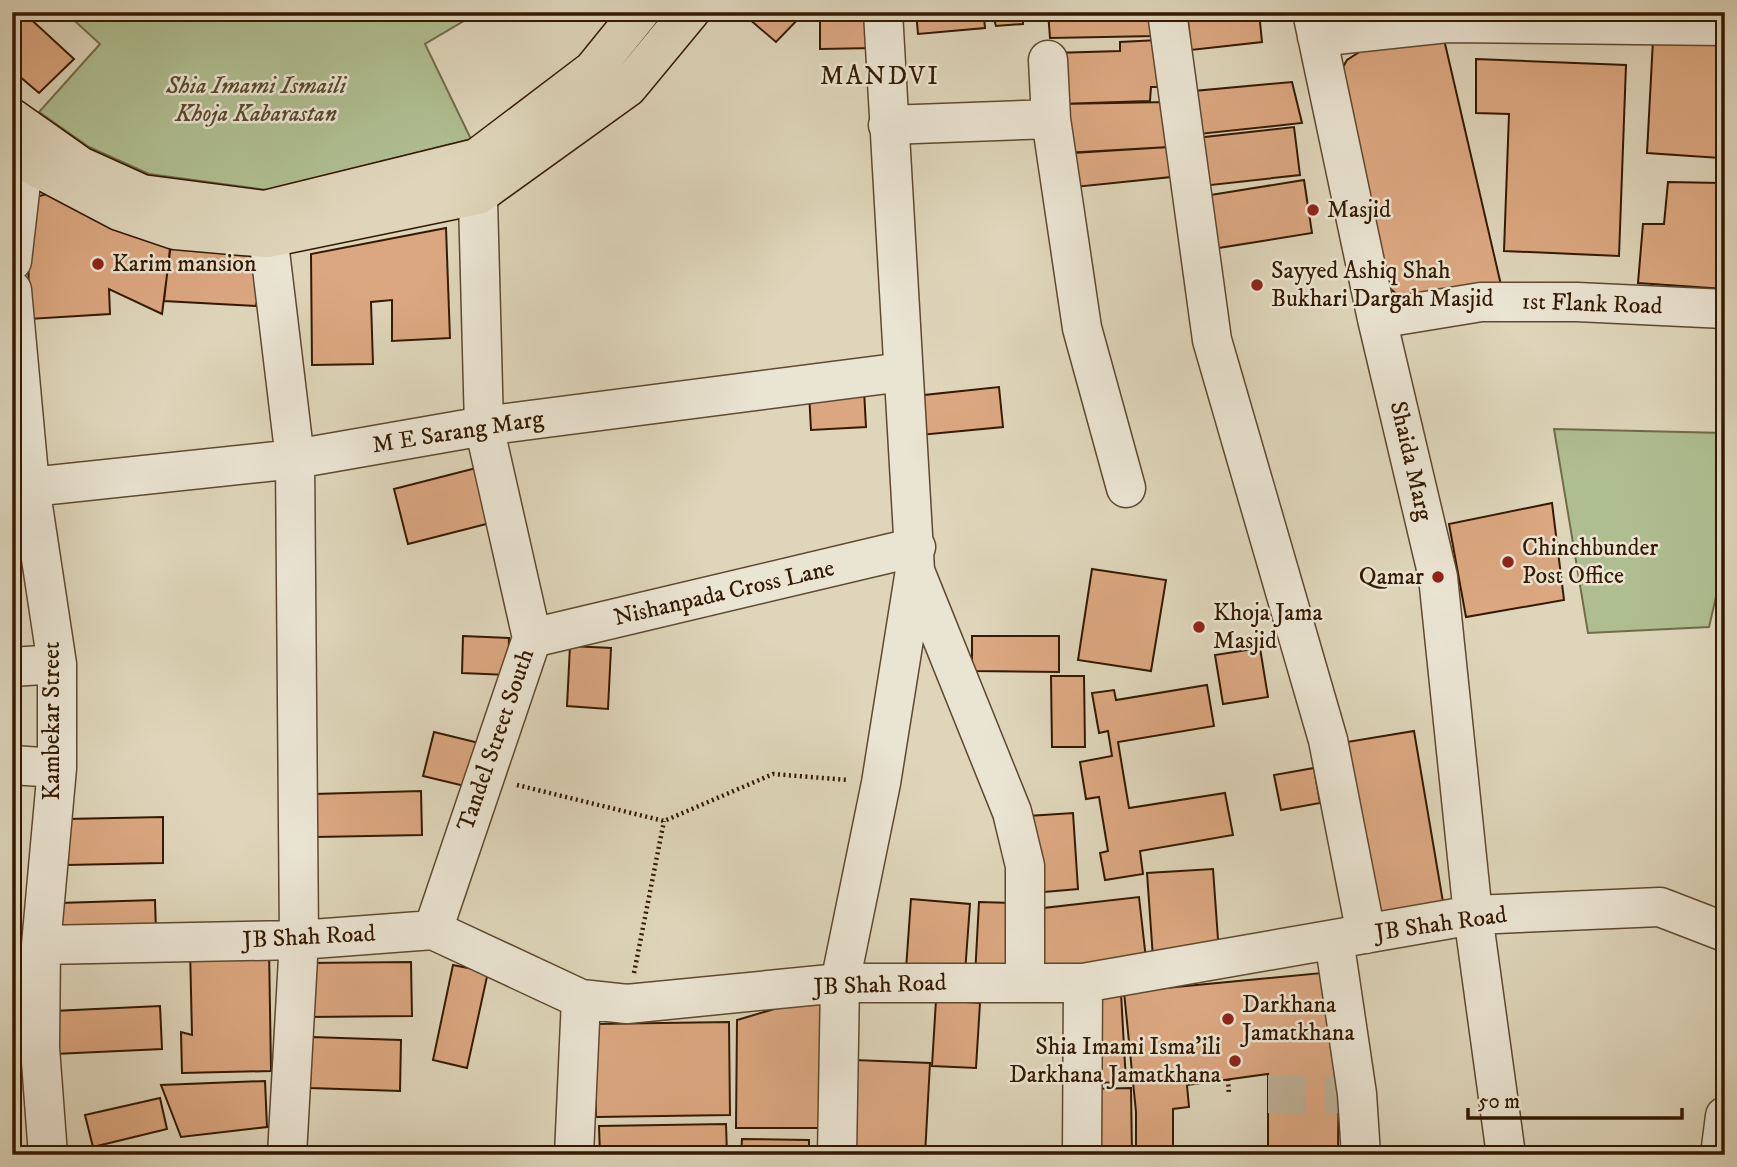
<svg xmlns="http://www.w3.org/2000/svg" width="1737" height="1167" viewBox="0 0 1737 1167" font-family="'IM FELL DW Pica',serif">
<rect width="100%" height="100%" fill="#ded5ba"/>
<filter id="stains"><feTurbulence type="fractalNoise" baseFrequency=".00286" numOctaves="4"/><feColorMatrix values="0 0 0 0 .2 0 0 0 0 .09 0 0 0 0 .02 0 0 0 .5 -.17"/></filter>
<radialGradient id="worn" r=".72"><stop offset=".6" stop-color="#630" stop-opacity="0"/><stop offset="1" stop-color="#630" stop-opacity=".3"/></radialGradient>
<path fill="#afbe91" stroke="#726c49" stroke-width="2" d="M65,12H479L425,44L471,139L267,190L149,174L89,147L39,112L100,44Z
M1554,429L1725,433V558L1709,627L1588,633Z"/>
<path fill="#dba780" stroke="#351a01" stroke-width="2" d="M12,12H23L74,59L39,93L12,70Z
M741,12H805L776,42Z
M820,12H872L875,48L820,49Z
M916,12H1048L1049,19L1023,18V24L996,26L993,16L984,17L985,28L918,34Z
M1048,12H1155L1157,36L1050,38Z
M1187,12H1259L1262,42L1191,50Z
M1329,12H1374L1338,21Z
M1443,35L1501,285L1400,297L1387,286L1343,67L1347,60L1361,51Z
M1158,40L1160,87H1151L1150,101L1058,104L1053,53L1120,51V42Z
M1653,40L1725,42L1720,158L1647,153Z
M1476,59L1626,65L1619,256L1504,251L1509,114L1476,113Z
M1292,82L1302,123L1199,134L1194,91Z
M1168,102L1169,147L1064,153L1058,104Z
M1294,127L1300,175L1202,186L1196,138Z
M1169,147L1171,177L1075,187L1073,153Z
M1304,180L1312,233L1212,249L1204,196Z
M1668,182L1721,183L1720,230H1725V289L1638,283L1643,224H1664Z
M50,193L172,236L162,314L109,289L110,314L29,319L28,217L36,197Z
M446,228L450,338L392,341V300L371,302L373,364L312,365L311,254Z
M171,240L266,254L256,306L164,301Z
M999,387L1003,427L920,435L915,396Z
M864,390L866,427L811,430L809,392Z
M488,465L502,520L408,544L394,489Z
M1552,503L1564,600L1466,617L1449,524Z
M1092,569L1166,580L1151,671L1078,660Z
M463,636L509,638L508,675L462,673Z
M972,636H1059V672L972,671Z
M570,646L611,648L608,709L567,706Z
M1260,648L1268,697L1223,704L1215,655Z
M1051,676H1084L1085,747H1052Z
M1207,685L1214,726L1118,742L1129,808L1225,793L1233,835L1140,851L1143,874L1105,880L1100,853L1108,851L1099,797L1086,799L1080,762L1112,756L1108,731L1099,733L1092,693L1114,690L1116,700Z
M1414,731L1443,902L1376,913L1347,742Z
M434,732L479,743L469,787L423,776Z
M1314,768L1320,803L1281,810L1274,775Z
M421,791L422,835L315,837L314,794Z
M1073,813L1078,889L1033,893L1028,816Z
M163,817V863L66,865V819Z
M1213,869L1219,953L1153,958L1147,873Z
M1139,897L1146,959L1041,970L1035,909Z
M911,899L970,904L965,973L906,969Z
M155,900L156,932L59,934V903Z
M979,902L1013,903L1008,978L975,976Z
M269,947L271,1071L182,1073L181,1032L192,1035L190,948Z
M411,962L412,1016L306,1017L305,963Z
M453,965L488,972L467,1068L433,1060Z
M1332,972L1339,1051L1338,1155H1268V1074L1187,1085L1189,1107L1173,1109V1155H1136V1112L1124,992Z
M1121,993L1126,1082L1095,1083L1090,995Z
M825,994L824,1128H736L737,1020Z
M936,1000L980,1003L976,1068L932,1066Z
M160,1006L162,1049L55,1054L53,1011Z
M729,1022L730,1115L596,1117L594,1024Z
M311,1037L401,1040L400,1091L310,1088Z
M854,1060L930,1063L925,1155H849Z
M265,1081L267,1127L181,1137L161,1085Z
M1131,1088L1132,1155H1091L1090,1089Z
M160,1098L167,1129L93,1147L85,1115Z
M726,1124L727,1155H600L599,1126Z
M742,1139L809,1140V1155H741Z"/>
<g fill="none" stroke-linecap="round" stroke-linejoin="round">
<path stroke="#bcb095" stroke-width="38" stroke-dasharray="38 19" stroke-linecap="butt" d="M1268,1094H1339"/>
<g stroke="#5f492f" stroke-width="41">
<path id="minor" d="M1167,12L1212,340L1328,740L1366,934
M1312,12L1377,319L1438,577L1473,915L1506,1155
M1317,37L1447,23L1725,26
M1048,60L1051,119L1082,328L1126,488
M888,125L1051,119
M265,210L295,459L299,940L287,1155
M12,261L27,131
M12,290L30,486L57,664V768L41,945L40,1048L48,1155
M1377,319L1481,302H1577L1725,309
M12,489L295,459L484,426L903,372
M915,571L1012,812L1025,866V982
M532,638L916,547
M12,667L57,664
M12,765L57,768
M433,930L532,638L484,426L477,162
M1334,939L1357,1094L1361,1155
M41,945L299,940L433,930L581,999L627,1004L840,983H1083L1473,915L1660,907L1725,932
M574,1155L581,999
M837,1155L840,983L881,783L915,570L883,12
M1082,1155L1083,983
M1720,1155L1725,1116"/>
</g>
<g stroke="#351a01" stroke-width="41">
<path id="major" d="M12,118L80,166L142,194L265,210L477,158L593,70L640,12
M12,152L24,161L119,211L175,230L243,236L268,238L478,195L628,87L690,12"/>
</g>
<path stroke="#351a01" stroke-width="4.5" stroke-dasharray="2 3.5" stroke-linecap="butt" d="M517,785L664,821L773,774L848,780
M634,973L664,821
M1228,1079L1229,1095"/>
<use href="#minor" stroke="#eae4d2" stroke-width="38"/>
<use href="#major" stroke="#ded5ba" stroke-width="38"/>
</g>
<g fill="#8f2418" stroke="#eae4d2" stroke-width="2.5">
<circle cx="1313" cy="210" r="7"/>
<circle cx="98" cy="264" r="7"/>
<circle cx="1257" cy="285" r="7"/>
<circle cx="1508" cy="562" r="7"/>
<circle cx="1438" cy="577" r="7"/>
<circle cx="1199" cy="627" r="7"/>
<circle cx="1228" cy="1019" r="7"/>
<circle cx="1235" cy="1061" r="7"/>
</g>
<g text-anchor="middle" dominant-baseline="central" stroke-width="5" stroke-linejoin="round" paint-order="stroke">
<g font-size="24" font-style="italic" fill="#5a4b2c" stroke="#eae4d2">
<text x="256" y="86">Shia Imami Ismaili<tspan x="256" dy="28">Khoja Kabarastan</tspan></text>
</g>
<g font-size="24" fill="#351a01" stroke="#eae4d2" text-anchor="start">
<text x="1327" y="210">Masjid</text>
<text x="112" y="264">Karim mansion</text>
<text x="1271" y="271">Sayyed Ashiq Shah<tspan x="1271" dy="28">Bukhari Dargah Masjid</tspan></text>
<text x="1522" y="548">Chinchbunder<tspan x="1522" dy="28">Post Office</tspan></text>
<text x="1424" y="577" text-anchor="end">Qamar</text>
<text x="1213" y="613">Khoja Jama<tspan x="1213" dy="28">Masjid</tspan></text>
<text x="1242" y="1005">Darkhana<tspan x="1242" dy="28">Jamatkhana</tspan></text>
<text x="1221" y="1047" text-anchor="end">Shia Imami Isma'ili<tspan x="1221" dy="28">Darkhana Jamatkhana</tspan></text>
</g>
<g font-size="24" fill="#351a01" stroke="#eae4d2">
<text transform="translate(1592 304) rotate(2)">1st Flank Road</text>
<text transform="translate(458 432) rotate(-9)">M E Sarang Marg</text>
<text transform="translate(1411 461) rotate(77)">Shaida Marg</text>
<text transform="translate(724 593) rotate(-13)">Nishanpada Cross Lane</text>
<text transform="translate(52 721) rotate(-90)">Kambekar Street</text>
<text transform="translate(496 740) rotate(-71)">Tandel Street South</text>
<text transform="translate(1441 924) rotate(-8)">JB Shah Road</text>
<text transform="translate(309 937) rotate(-3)">JB Shah Road</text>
<text transform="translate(880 985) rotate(-2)">JB Shah Road</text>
</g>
<g font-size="26" letter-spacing="2" fill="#351a01" stroke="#eae4d2">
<text x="880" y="76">MANDVI</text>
</g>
</g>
<rect width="1737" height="1167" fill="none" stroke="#ded5ba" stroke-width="42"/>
<rect x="14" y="14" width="1709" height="1139" fill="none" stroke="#351a01" stroke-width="3.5"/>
<rect x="21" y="21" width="1695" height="1125" fill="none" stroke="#351a01" stroke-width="2"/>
<path d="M1468 1108v10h214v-10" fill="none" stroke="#351a01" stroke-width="3.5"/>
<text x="1478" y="1108" font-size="21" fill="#351a01" stroke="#eae4d2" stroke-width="5" paint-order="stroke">50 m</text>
<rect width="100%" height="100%" filter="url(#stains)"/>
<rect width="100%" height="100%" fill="url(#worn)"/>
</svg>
